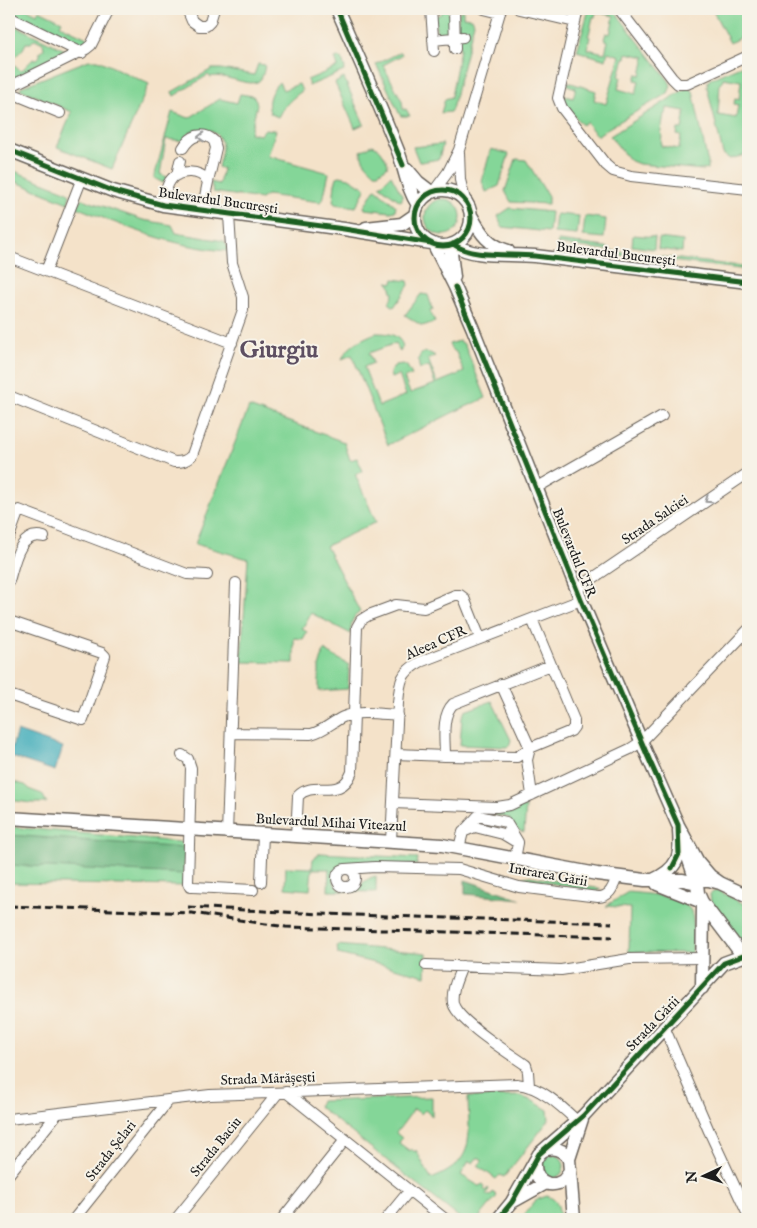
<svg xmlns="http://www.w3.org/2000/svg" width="757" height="1228" viewBox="0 0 757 1228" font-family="'IM FELL English',serif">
<rect width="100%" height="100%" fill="#f7f3e8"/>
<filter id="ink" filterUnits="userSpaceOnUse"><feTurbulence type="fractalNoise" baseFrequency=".02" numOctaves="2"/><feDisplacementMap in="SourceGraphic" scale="10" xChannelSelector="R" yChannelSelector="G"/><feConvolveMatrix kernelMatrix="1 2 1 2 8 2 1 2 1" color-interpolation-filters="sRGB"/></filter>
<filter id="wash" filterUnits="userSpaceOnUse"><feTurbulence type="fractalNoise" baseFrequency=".0096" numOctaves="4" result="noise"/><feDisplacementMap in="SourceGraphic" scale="20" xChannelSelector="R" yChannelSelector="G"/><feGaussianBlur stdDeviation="1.12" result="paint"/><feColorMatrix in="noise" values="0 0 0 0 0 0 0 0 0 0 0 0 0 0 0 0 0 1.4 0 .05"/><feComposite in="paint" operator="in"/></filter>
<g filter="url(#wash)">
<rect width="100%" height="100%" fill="#f4e2c9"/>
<path fill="#84d698" stroke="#50795a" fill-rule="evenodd" d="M9,9H27L37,14L39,10L62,21L60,25L89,39L84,44H73L9,12Z
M446,9L449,13L451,35L437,34L434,16L439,15Z
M589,9H613L669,81L671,86L668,93L605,130L597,136L586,122L582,125C575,116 564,107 564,96L573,98L576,88L567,85L568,82L596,91L594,100L606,104L620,56L608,52L606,60L577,51ZM596,12L614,16L610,34L606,33L604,39L608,41L605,53L587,49L590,37L588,36L589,34L593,17H595ZM627,53L645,57L641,75L637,74L635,80L639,81L636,94L618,89L621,77L619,76L624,58H626Z
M712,9H748V33L730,43Z
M463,10V17L472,18L474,23L452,109L450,112L441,113L445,99L451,97L460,49L457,34L459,12Z
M9,23L67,51L68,54L9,83ZM35,39L43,43L44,49L40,52V56L37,59H33L21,71L11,61L23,49L26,43H31Z
M401,52L402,55L383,65L402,101L403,110L406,109L410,116H401L400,115L376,64Z
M338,57L342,60L345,68L344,71L309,86L307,80L338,67L335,58Z
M89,60H98L149,84L112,169L57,147L72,112L20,89L21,87Z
M258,64L265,65C264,70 263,78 259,81C249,88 224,73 210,77L208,75L174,96L172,92L212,69H221L254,75Z
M743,65L748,66V154L730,159L723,154L707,87L708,81L712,78ZM723,78L741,81L739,99L735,98L734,104L738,105L736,118L718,115L720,83H722Z
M344,78L364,124L355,128L335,83Z
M279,82L283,90L299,84L302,91C292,98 284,106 278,117L271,114C265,103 271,90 279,82Z
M689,88L693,91L708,164V169L703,170L639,164L629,160L610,136L685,89ZM667,108L685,111L682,129H678L677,135L681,136L679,149L661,146L662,134L661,133V131L664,114H666Z
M240,94L253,96L256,100L257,105L250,133L260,135L265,129L276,130L268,156L329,173L323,200L320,202L267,195L261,199L213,192L211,182L219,184L223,169L218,167C219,161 222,153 222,147C222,126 189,123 184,141L166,139L160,174L167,177L163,183L154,178L172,112L189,118L220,99L237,103Z
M443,144L439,159L421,162H419L413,147Z
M372,145C381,147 384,156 388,164L387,167L378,173H375C368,166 361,161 361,151Z
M491,149L509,154L499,186L486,192L482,181Z
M516,159L526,160L548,196V204L511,202L505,191Z
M9,169L68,192L70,195L68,203L9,179Z
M391,175L402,195V200L400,201L380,186Z
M340,176L349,178L365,188V190L356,207L335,204L333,202L335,184L337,177Z
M376,189L396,206L395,211L391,212L365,209L364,207L374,190Z
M82,199L143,220L172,225L176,233L224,241L227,246V251C174,247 125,227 76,207Z
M425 217a18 18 0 1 1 36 0a18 18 0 1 1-36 0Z
M510,208L551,212L549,232L502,227L498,216Z
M556,214L579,216L577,235L554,233Z
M585,216L606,219L604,238L583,236Z
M633,235L655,237L654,249L632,246Z
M659,238L683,241L682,252L658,249Z
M558,241L606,247L612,251L748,267V270L612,254L606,250L557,244Z
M394,279L408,281L409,285L394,307L389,303L393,294L390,285L387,282L393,283Z
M421,294L428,295L433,310L430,311L435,322L422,326L405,315Z
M376,333C388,333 399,334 403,346L400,352L396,343L369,353L373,363L364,367L379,406L406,395L399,375L391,378L390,372L395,365L403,364L407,366L412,375L404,378L410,393L435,384L429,366L420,369C415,356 423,347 435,356L428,359L437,383L464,372L456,352L451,349L449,344L459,341L463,343L465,346L486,398L454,412L388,445L352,355L342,359C348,345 363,338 376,333Z
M249,407L344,442L350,460L357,458L363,471L355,474L376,522L326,546L360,612C351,618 351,624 351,634L311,613L302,629L307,632L303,639L294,638V663L241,662L248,559L195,544Z
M324,650L349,665L348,689L319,691V667Z
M492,701L511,740L509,746L506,747L460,745L462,717L465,711Z
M9,781L25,785L31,790L42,794L47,803H31L9,800Z
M526,806L524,832L512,828L509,818L489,814L504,812Z
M11,827L180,842L185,848L183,886L9,883Z
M320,853L418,858L417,865H343C329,872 331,892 349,891C359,890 364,878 376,876V892L328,891L329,869H312L310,890L285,888L286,867L312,868L313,859Z
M485,870L518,879L530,876L601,889L596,892L530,879L518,882L481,873Z
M717,890L748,906V948L744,945L711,902L710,894Z
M628,892C644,894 688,895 692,914C695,924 692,942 692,953L629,952L630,908L606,906Z
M337,945L427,953L426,976L338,954Z
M520,1096L533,1101L548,1110L549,1120L504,1177L500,1175L496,1179L478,1166L482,1161L480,1158H477L473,1163L469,1161L461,1175L479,1186L483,1184L485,1186L484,1189L486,1191L488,1188L489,1189L486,1194L490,1196L493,1192L497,1196L478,1219H461L318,1106L321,1101L432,1097V1116L425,1110L421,1114L414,1109L396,1133L402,1138L399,1143L410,1151L411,1149L415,1152L416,1150L431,1179C476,1162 469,1138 468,1097Z
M540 1166a12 12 0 1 1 24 0a12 12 0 1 1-24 0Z
M547,1196C559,1200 559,1208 560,1219H521L536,1200Z"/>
<path fill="#6bb780" stroke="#446a4e" d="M10,835L185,848L184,874L9,865Z
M465,880L521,899L465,894Z"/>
<path fill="#3cabba" stroke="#2c646b" d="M17,731L63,747L55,771L9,756Z"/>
</g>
<g filter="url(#ink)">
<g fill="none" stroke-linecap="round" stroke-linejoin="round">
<g stroke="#686159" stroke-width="12">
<path id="minor" d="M187,9L192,21L199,26H206L210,22L214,9
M431,9L434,51
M454,9L455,49
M484,9L500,13
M519,9L575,22
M578,9L558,98L562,108L606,165L613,171L631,176L748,189
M619,9L672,78L678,84H687L748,56
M9,17L82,53
M433,40L463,37
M9,87L86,49L91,45L109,9
M9,92L60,113
M183,148C190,136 203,130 214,141L216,148L208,182
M459,153L460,180L465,200
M177,175L180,161
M434,191L448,172L459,150L501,9
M163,205C165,198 165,188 170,181C178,169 201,169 208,182L202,211
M9,257L232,343
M46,271L82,178
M9,396L174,462C182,462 187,461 192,455L243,310V297L232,263L229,215
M536,488L662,416
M9,537L19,510L187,574L207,575
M9,581C14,564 19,530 44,537
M577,589L748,473
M9,621L102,653L105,656L83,720L9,695
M501,684L530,748L527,760L532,795
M231,733L311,734C324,731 332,722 343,717C359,710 380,714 398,715
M396,754L445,756C445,740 441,716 453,704L551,665
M182,755L188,759L191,768L188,883L190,887H193L253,890
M445,756L517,757L530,748L571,731L574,727V720L532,619
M393,803L497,807L510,805L630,749L641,742L748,630
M465,830L478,816L506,822L518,842
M227,833L236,583
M296,836L298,796C314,779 340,802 352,772L357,627L361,620L369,615L396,605L424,608L455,595H460L464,598L480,638
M391,841L398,703C400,682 400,673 420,662L581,600
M459,848L463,832L475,827L503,834L518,843L515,859
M337 878a9 9 0 1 1 18 0a9 9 0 1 1-18 0Z
M345,869L375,867L459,869L519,887L598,897C610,897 613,887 617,877
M261,882L263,834
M426,965L561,970L629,959L702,958
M462,966C458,977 451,990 453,1003C457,1021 509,1053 526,1065L528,1072L529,1086
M665,1029L709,1131L748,1215
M286,1092L445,1219
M9,1119L210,1095L517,1084C540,1086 561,1106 577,1121
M9,1174L57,1114
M74,1219L169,1100
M176,1219L278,1093
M282,1219L345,1140
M386,1219L409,1191"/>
</g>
<g stroke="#686159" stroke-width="15">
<path id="major" d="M337,9C358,56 379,103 398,151C405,169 407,189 418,205
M9,150L113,191L163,205L344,229L431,243
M407,169L418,182L431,192
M415 218a28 28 0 1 1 56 0a28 28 0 1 1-56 0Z
M472,217C481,234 489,245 508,251
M366,228L402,224L415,215
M453,244C474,259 510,253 535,256C606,264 677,273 748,282
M434,245L455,287L473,329L581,600L648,757L678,825L698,862L710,876L720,883
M450,245L454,277
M9,818L442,845L597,874L645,880H683L697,883
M686,851L693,872L699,881
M653,880C679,868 681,856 679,830
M657,884L702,902
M748,896L720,883L709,880H700L697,884L698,893L702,902L743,956L748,958
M702,988L703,904
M544,1150C555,1146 563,1150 569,1159L574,1219
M569,1159L583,1116
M535,1162C534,1173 538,1181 549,1184C560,1185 567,1180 570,1169
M512,1202L539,1154L583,1116L724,963L743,956
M498,1219L512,1202L546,1183"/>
</g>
<use href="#minor" stroke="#fff" stroke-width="10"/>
<use href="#major" stroke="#fff" stroke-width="12"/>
<path stroke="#1c1c1c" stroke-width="3" stroke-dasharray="8 4" stroke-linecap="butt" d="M9,906L192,913L286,927L612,937
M188,907L322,914L612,923"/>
<g stroke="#f7f3e8" stroke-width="8">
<path id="cycleway" d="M337,9L403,165
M9,150L113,191L163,205L344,229L431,243
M415 218a28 28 0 1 1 56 0a28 28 0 1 1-56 0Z
M453,244C474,259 510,253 535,256C606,264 677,273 748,282
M455,287L581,600L648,757L678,825L679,854L672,868
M498,1219L512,1202L539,1154L583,1116L724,963L743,956"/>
</g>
<use href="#cycleway" stroke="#1b5e20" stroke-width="5"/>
</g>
<defs><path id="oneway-chevron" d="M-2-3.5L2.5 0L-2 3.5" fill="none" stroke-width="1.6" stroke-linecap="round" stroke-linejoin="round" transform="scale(1.25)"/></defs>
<g stroke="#999">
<use href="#oneway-chevron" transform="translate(201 137) rotate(179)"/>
<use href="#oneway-chevron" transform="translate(708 500) rotate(146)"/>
</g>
</g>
<g text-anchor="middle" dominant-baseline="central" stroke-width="4" stroke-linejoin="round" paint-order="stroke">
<g font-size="14" fill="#1c1c1c" stroke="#f7f3e8">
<text transform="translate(218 201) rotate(8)">Bulevardul București</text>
<text transform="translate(616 254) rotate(7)">Bulevardul București</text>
<text transform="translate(655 520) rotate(-34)">Strada Salciei</text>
<text transform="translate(574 553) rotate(68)">Bulevardul CFR</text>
<text transform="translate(436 643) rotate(-24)">Aleea CFR</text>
<text transform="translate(331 823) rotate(3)">Bulevardul Mihai Viteazul</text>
<text transform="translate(548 875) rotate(10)">Intrarea Gării</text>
<text transform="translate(653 1024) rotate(-46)">Strada Gării</text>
<text transform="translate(268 1079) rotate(-2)">Strada Mărășești</text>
<text transform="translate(216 1147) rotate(-51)">Strada Baciu</text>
<text transform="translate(111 1151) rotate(-52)">Strada Șelari</text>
</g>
<g font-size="24" font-weight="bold" fill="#5d4f62" stroke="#f7f3e8">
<text x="279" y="350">Giurgiu</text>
</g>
</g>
<rect width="757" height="1228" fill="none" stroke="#f7f3e8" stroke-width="30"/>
<g transform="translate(704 1176) rotate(266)" stroke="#f7f3e8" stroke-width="4" paint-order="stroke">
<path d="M0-4L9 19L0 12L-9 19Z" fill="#1c1c1c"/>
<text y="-8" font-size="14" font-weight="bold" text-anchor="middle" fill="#1c1c1c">N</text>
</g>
</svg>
